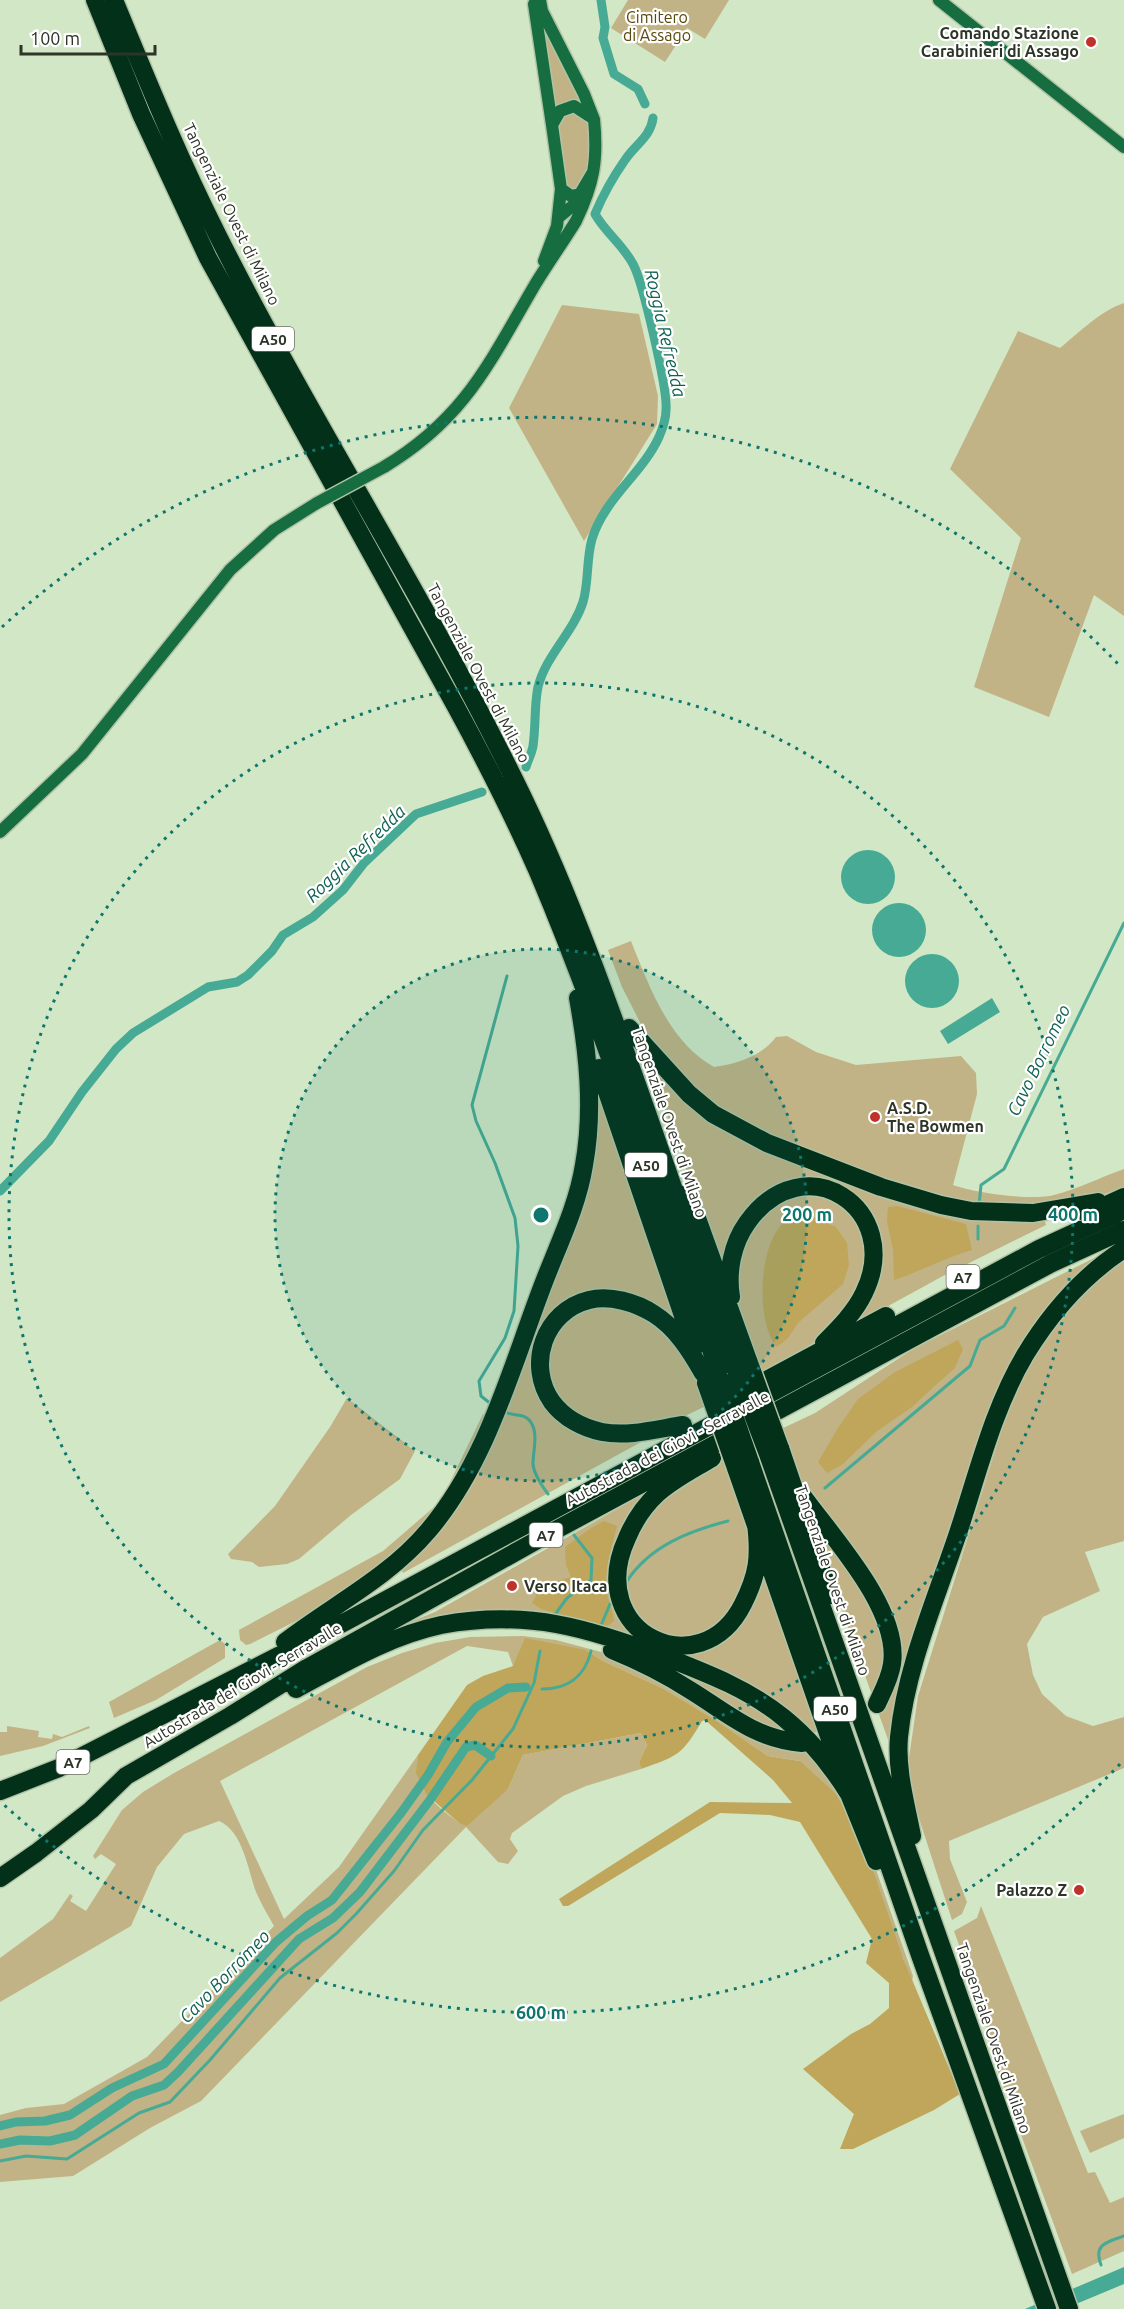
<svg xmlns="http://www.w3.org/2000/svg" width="1124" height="2309" viewBox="0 0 1124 2309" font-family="Ubuntu,sans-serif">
<rect width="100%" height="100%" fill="#d2e7c6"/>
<path fill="#c2b386" d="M628,0H729L705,39L687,28L665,62L611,28Z
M543,24L583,103L555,111Z
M570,110L584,114C598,140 590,168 576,192L567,187L565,183L557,121Z
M1124,303V616L1094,595L1049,717L974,687L1021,538L950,469L1018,331L1060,348C1080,332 1100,311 1124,303Z
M562,305L639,314L658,396L657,424L584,541L509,408Z
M631,941C649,986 669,1042 714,1067C736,1064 762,1056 776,1037L787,1036L816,1052L856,1065L961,1056L976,1073L977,1094L953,1185C975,1193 1032,1201 1054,1195C1078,1189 1101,1177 1124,1169V1187L1091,1199L1014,1208L938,1199L784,1144L710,1105L647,1036L622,987L608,950Z
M657,1070L673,1086L855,1182L1044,1218L1046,1225L943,1276L848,1328L878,1261L839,1190H773L723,1274L652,1072Z
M595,1082L686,1328L616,1293L543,1328L553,1413L641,1440V1442L403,1573L400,1566L421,1546L543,1304Z
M792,1194L831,1197L861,1226L866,1270L839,1321L821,1338L761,1376L739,1316L737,1277L740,1257L760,1214Z
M1124,1240V1244L1028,1341L890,1745L877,1709L897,1637L804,1485L794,1467L779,1430L815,1413L913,1349L1098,1256Z
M1124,1256V1541L1085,1552L1100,1591L1043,1617L1027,1644L1033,1675L1042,1694L1066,1716L1093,1726L1124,1717V1768L949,1841L950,1859L967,1902L962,1914L952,1920L915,1806L907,1771L918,1696L1011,1400L1029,1362L1070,1306Z
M607,1303L643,1314L679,1342L710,1404L666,1425L631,1429L583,1420L555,1396L547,1365L552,1337L573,1314Z
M347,1398L415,1451L400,1479L351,1515L299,1559L287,1564L259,1567L252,1562L231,1559L228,1554L275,1506L330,1427Z
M483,1414L488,1418L447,1498L398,1555L322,1608L250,1644L246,1645L240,1640L239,1630L383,1551L441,1501Z
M726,1457L751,1524L747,1582L727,1620L696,1639L661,1636L631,1610L622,1582L633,1536L661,1499Z
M656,1487L618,1544L631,1630L716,1643L763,1567L825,1731L811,1733L777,1703L568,1620L378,1639L393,1629L435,1612Z
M809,1516L877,1610L887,1657L873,1698Z
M523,1636L556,1640L605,1653L806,1748L823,1764L866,1841L913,1976L912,1981L903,1958L800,1761L768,1756L720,1723L664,1689L603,1661L586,1650L513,1666L508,1652L467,1646L220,1781L284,1919L339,1867L418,1755C414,1791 433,1802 459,1823L508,1789L523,1755L641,1733L647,1745L639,1762L641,1769L586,1786L563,1796L512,1833L510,1839L518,1851L508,1864L498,1862L466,1827L201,2101L150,2128L73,2176L0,2182V2115L26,2108L64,2104L147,2057L274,1926C268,1915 261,1904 256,1892C248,1870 243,1831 219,1821L184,1834L157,1867L131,1926L0,2002V1958L53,1919L70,1894L73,1896L70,1901L86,1911L116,1864L101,1854L95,1859L93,1856L122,1810L143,1792L174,1773L367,1667L402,1653L435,1643L470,1637Z
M220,1640L225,1644V1658L156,1700L114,1718L109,1702Z
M654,1658L726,1685L799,1738L768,1730Z
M7,1726L39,1731L38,1737L52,1739L53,1734L62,1737L89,1726L90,1728L43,1746L0,1756V1732H7Z
M981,1906L1088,2173L1095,2172L1110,2203L1124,2197V2251L1072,2274L993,2058L984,2014L954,1931L977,1918Z
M1124,2114V2138L1090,2153L1080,2131Z"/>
<path fill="#bfa65b" d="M897,1206L966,1224L972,1250C945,1258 921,1271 894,1280L893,1250L887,1221L888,1207Z
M810,1215L836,1227L847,1243L849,1265L843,1284L798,1323L788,1338L777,1347C755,1322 758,1240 787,1220C793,1216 804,1216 810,1215Z
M958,1340L963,1349L955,1368L939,1382L912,1407L876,1432L843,1464L827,1473L818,1462L838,1428L858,1399L895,1372Z
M604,1521L617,1526C612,1546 605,1567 606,1588C607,1599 613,1609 614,1621L605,1628L541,1609L532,1603L544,1581L554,1582L571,1577L566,1565L565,1547L591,1528Z
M525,1638L586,1650L603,1661L664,1689L720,1723L768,1756L800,1761L835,1793L863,1841L903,1958L960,2094L934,2110L853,2149H840L854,2114L803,2069L851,2034L870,2024L889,2008V1983L866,1963L872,1939L800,1822L770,1815L720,1813L568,1906H563L559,1899L710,1802L792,1803L773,1780L705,1720L702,1721C682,1755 678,1756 641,1769L639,1762L647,1745L641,1733L523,1755L508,1789L467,1826L459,1823L426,1794L416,1773L418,1755L467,1685L483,1676L513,1666Z"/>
<path fill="#46aa94" d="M841 877a27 27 0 1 1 54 0a27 27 0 1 1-54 0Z
M872 930a27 27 0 1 1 54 0a27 27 0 1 1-54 0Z
M905 981a27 27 0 1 1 54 0a27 27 0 1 1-54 0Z
M992,998L1000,1012L948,1044L940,1031Z
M1124,2267V2284L1064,2309H1025Z"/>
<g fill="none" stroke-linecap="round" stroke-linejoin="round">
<path stroke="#46aa94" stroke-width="3" d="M979,1206L981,1185L1004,1169L1124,923
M978,1239V1226
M491,1404L481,1396L479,1381L505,1338L514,1311L518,1246L515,1218L495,1163L476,1121L472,1105L507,976
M503,1411C512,1417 523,1412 530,1421C539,1433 533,1450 533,1464C534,1475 542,1486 548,1494
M825,1488L970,1366L980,1340L1004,1326L1015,1308
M627,1581C650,1546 689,1531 728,1521
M554,1616L567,1598L591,1580L592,1558L574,1535
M600,1628L610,1604
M542,1689C567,1689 585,1677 591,1651
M0,2161L26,2156L67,2159L139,2113L170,2102L210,2060L280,1978L337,1933L356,1914L394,1871L423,1830L472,1780L513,1729L534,1683L540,1651
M1101,2265C1093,2244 1107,2242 1124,2236"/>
<path stroke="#46aa94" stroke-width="9" d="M601,0L605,27L603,38L614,74L638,89L645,104
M526,767C528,760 532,753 533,746C536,726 534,706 538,687C546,655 573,633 583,602C589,582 586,560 592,539C604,499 642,474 659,437C662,430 666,418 666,410C668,391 643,282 633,264C623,245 605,232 595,214C603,195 613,177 625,160C635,145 651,136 653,118
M0,1191L49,1141L82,1092L116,1049L133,1033L208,987L237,982L248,975L272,951L283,935L313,917L343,890L364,863L416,814L482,792
M0,2126L16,2122L45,2121L70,2115L112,2088L164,2064L276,1942L307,1916L332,1900L401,1813L428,1775L447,1742L476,1707L508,1688L526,1687
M0,2144L20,2140L50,2141L75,2135L132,2096L164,2085L178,2072L299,1939L333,1918L360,1892L430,1800L466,1747L475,1745L491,1756"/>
<path stroke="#b1c3a6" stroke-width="18" stroke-dasharray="18 9" stroke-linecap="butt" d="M829,1739C850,1732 863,1721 877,1704"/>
<g stroke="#b1c3a6" stroke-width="15">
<path id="secondary" d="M540,0L542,11L584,94L593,117
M939,0L1124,147
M534,4L552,125
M558,218L576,203L580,194
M544,261L557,226L561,189
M384,467C466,418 490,361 536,283C549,262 563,242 576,221C594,183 598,160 594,119L574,106L560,111L552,125L561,189L571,196L580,194L593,172
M0,832L82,754L230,570L274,530L317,503"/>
</g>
<g stroke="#b1c3a6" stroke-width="21">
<path id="highway" d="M95,0L141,114L208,258L455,705C485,760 513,815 538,872C608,1038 662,1211 722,1381
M114,0C147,80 179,159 218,236C311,421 424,595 515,781C562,876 599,977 634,1076C669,1174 702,1272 736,1370
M629,1028L689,1094L713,1114L767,1143L881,1187L941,1205L971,1211L1033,1213L1098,1202
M599,1068L694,1348
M688,1193L749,1363
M1087,1214L1124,1197
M731,1297C727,1272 732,1244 747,1223C804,1142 905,1209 864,1293C855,1312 839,1328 824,1343
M744,1392L886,1316
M683,1425C657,1429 628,1437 602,1432C583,1428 564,1418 552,1402C526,1365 544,1311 589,1300C610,1295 635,1302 654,1314C676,1328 690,1350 703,1373
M780,1448L830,1595
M768,1454L1069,2309
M712,1458C694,1469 674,1479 658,1493C644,1506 634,1521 627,1538C583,1634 701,1688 743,1604C758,1574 760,1557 756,1524
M750,1462L920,1955L1047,2309
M736,1468L849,1794L876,1861
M802,1495C833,1538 900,1609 892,1664C890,1678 883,1691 877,1704
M285,1642C333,1605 388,1578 428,1531C486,1463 510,1372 541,1290C556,1249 577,1209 584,1165C594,1110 588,1053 578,998
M612,1650C639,1661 665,1674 690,1690C729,1714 755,1739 802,1743
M296,1689C343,1664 389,1636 441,1625C527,1609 589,1628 668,1658C709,1674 750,1690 784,1718C811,1740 831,1765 849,1794
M0,1791L59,1768L345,1622L1039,1249L1124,1210
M912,1836C906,1804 896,1770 899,1737C906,1667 936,1599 958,1533C978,1473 993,1409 1025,1355C1050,1314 1084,1275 1124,1249
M0,1878L36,1853L91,1810L126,1776L230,1716L307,1668L541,1538L1050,1264L1124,1230"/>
</g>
<use href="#secondary" stroke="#156d40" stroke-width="12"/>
<use href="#highway" stroke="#033018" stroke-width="18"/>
<g stroke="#b1c3a6" stroke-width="15" stroke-linecap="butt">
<path id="secondary-bridge" d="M317,503L384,467"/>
</g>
<g stroke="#b1c3a6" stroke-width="21" stroke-linecap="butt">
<path id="highway-bridge" d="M749,1363L780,1448
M736,1370L768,1454
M722,1381L750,1462
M706,1383L736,1468"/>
</g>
<use href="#secondary-bridge" stroke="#156d40" stroke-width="12"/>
<use href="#highway-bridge" stroke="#033018" stroke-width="18"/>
</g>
<circle cx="541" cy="1215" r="266" fill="#0f766e" fill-opacity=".12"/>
<g fill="none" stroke="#0f766e" stroke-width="3" stroke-dasharray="3 6">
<circle cx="541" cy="1215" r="266"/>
<circle cx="541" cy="1215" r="532"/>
<path d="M1120 1764A798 798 0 0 1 2 1803M2 627A798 798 0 0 1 1120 666"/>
</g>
<g fill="#bf3129" stroke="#fff" stroke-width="2">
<circle cx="1091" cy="42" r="6"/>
<circle cx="875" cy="1117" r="6"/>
<circle cx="512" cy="1586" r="6"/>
<circle cx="1079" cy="1890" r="6"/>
</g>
<g text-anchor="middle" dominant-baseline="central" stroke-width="4.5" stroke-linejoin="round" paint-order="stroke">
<g fill="#fff" stroke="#6c7168" stroke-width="1.5">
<rect x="252" y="327" width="42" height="24" rx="4.5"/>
<rect x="625" y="1153" width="42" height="24" rx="4.5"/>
<rect x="946.5" y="1265" width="33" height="24" rx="4.5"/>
<rect x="529.5" y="1523" width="33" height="24" rx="4.5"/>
<rect x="814" y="1697" width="42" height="24" rx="4.5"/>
<rect x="56.5" y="1750" width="33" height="24" rx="4.5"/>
</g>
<g font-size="15" font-weight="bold" fill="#2d3428">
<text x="273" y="339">A50</text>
<text x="646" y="1165">A50</text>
<text x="963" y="1277">A7</text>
<text x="546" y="1535">A7</text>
<text x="835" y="1709">A50</text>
<text x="73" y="1762">A7</text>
</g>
<g font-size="16" fill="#5a490d" stroke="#fff">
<text x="657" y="17">Cimitero<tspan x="657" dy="18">di Assago</tspan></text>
</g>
<g font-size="16" font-weight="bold" fill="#2d3428" stroke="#fff" text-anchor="end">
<text x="1079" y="33">Comando Stazione<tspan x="1079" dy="18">Carabinieri di Assago</tspan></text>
<text x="887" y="1108" text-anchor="start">A.S.D.<tspan x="887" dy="18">The Bowmen</tspan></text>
<text x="524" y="1586" text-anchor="start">Verso Itaca</text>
<text x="1067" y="1890">Palazzo Z</text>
</g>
<g font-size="16" fill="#2d3428" stroke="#fff">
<text transform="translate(232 214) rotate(64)">Tangenziale Ovest di Milano</text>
<text transform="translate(479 673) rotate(62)">Tangenziale Ovest di Milano</text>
<text transform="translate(670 1122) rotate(71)">Tangenziale Ovest di Milano</text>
<text transform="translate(667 1448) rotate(-28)">Autostrada dei Giovi - Serravalle</text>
<text transform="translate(833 1580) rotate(71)">Tangenziale Ovest di Milano</text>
<text transform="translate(242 1685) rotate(-31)">Autostrada dei Giovi - Serravalle</text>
<text transform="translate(994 2038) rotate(71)">Tangenziale Ovest di Milano</text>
</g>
<g font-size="18" font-style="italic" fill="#116252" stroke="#fff">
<text transform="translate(666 333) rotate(77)">Roggia Refredda</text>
<text transform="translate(355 853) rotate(-44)">Roggia Refredda</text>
<text transform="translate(1038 1060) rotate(-64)">Cavo Borromeo</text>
<text transform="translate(224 1976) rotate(-46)">Cavo Borromeo</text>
</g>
</g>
<circle cx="541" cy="1215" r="9" fill="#0f766e" stroke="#fff" stroke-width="3"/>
<g font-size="18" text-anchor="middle" font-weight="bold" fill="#0f766e" stroke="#fff" stroke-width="4.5" stroke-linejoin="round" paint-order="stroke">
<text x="807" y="1221">200 m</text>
<text x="1073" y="1221">400 m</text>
<text x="541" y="2019">600 m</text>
</g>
<path d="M21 45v9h134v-9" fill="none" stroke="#2d3428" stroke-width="3"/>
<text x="30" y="45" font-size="18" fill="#2d3428" stroke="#ffffff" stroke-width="4.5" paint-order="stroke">100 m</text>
</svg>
